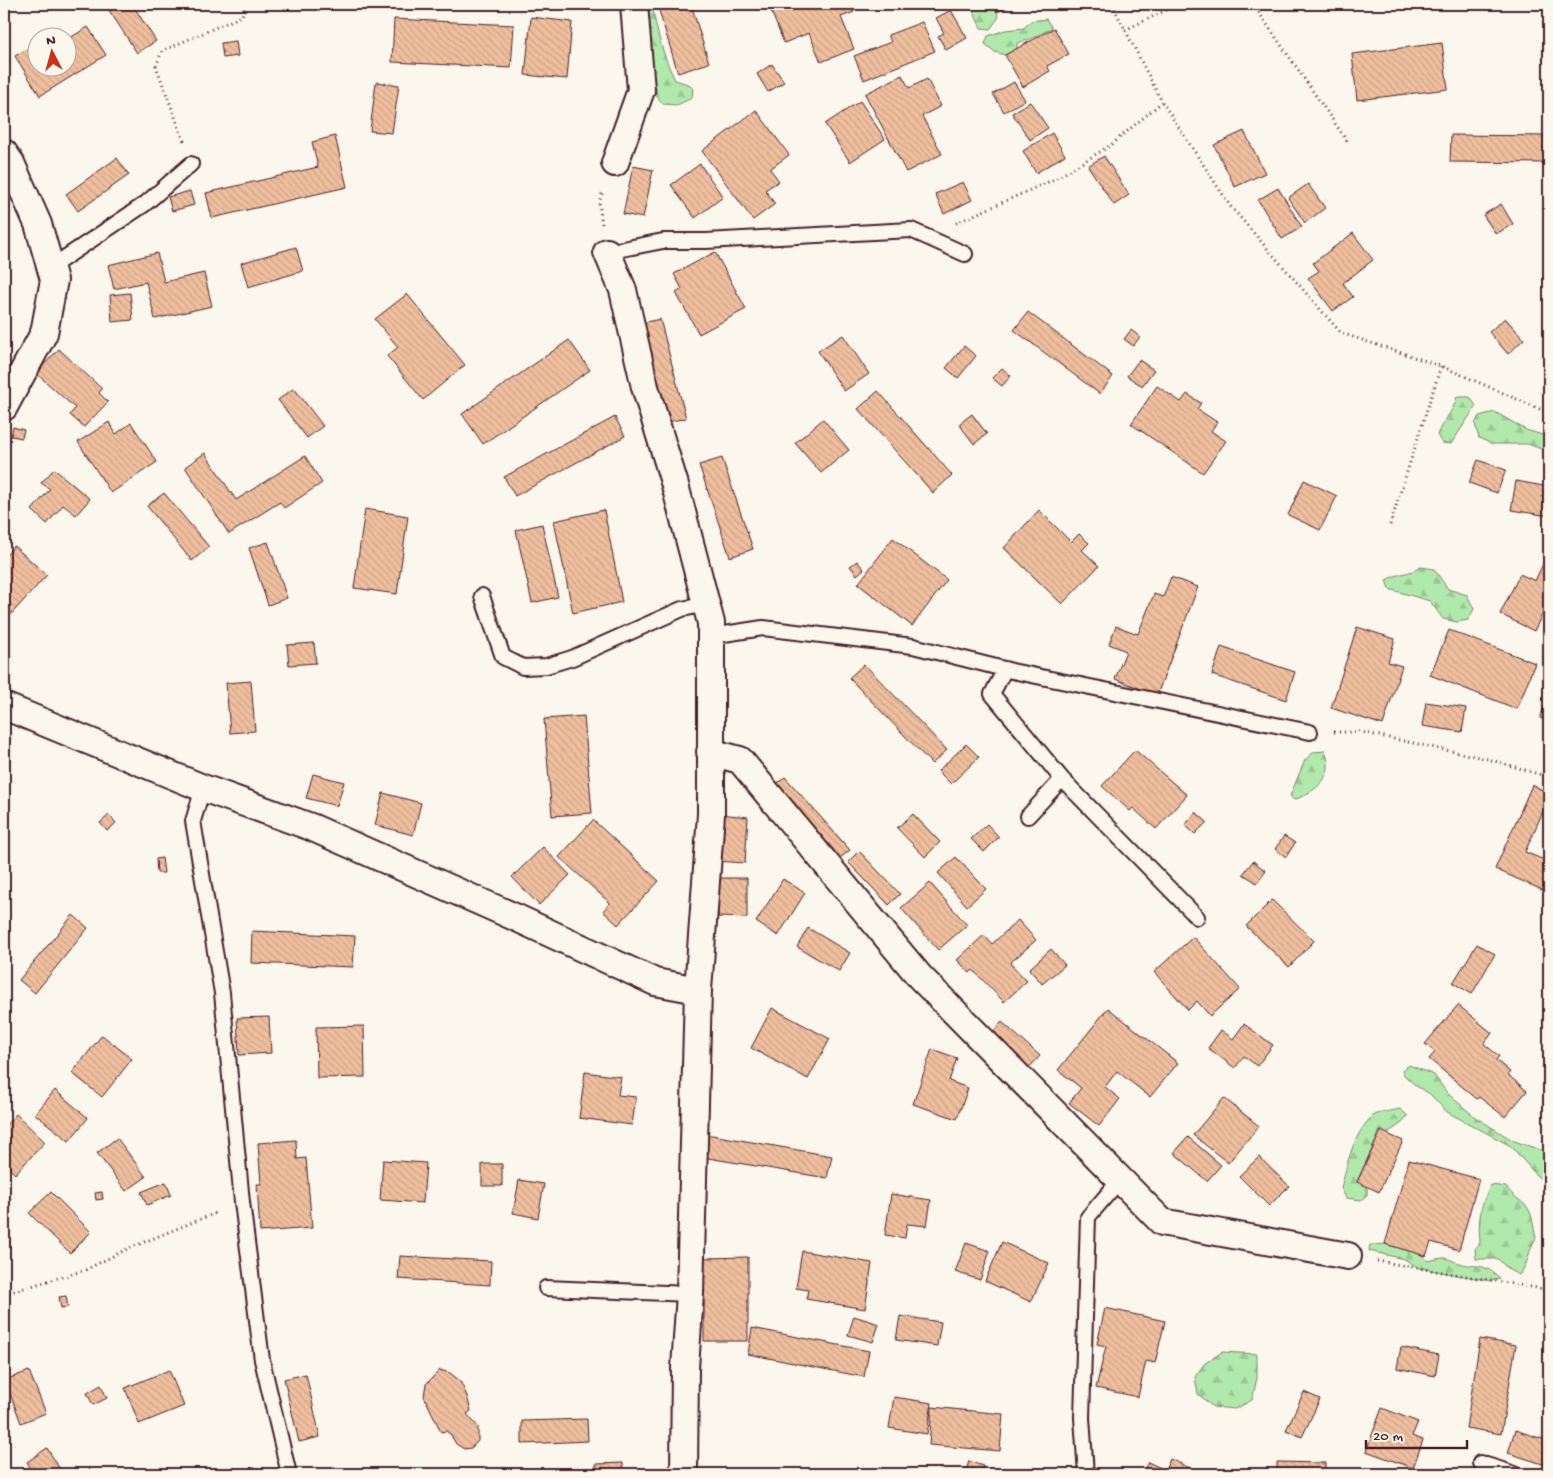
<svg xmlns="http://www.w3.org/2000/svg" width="1553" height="1478" viewBox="0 0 1553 1478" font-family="'Gochi Hand',sans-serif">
<defs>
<pattern id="forest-firs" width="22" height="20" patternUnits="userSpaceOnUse" patternTransform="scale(1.25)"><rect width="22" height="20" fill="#b1e9ad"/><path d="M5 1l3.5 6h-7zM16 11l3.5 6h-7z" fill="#9ac795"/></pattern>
<pattern id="building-back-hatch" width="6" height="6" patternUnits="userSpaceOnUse" patternTransform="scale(1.25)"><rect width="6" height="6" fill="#efbf9f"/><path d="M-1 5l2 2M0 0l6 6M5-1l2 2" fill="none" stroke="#cea489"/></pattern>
</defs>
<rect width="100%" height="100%" fill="#fbf7ec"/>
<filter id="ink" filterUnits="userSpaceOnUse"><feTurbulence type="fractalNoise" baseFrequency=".02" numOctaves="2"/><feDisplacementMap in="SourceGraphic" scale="10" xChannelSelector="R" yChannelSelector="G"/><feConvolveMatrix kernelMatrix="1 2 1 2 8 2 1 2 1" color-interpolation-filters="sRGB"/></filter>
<g filter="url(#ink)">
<path fill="url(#forest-firs)" stroke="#7e846c" d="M642,4H652C656,30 663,56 675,80L688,84L693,89L692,98L677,105L663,104L657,96Z
M970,4H993L999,17L990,29L981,28Z
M1046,19L1052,28L1028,40L1017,43V49L1005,55L995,52L985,44L988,36L1005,30L1024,28L1031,21Z
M1457,397H1470L1476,406L1451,444L1442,443L1437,435C1443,419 1452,415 1457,397Z
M1495,412L1526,430L1549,437V452L1528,444H1492L1479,438L1475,424L1479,416Z
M1421,567L1434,569L1448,589L1467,595L1474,609L1468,620L1457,622L1443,619L1430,601L1389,589L1386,580C1398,573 1410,574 1421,567Z
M1325,751C1336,777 1316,791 1294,800L1290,796L1305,760L1314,752Z
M1409,1065L1434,1075L1447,1093L1475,1117L1514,1141L1547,1152L1549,1156V1183L1537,1176L1511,1146L1447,1112L1430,1094L1416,1086L1404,1075L1402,1070Z
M1400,1109L1408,1116L1402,1123L1386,1134L1380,1131L1357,1181L1367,1186V1195L1361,1200L1346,1198L1341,1188C1347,1165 1353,1133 1373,1116C1379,1112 1392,1111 1400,1109Z
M1491,1185L1506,1187C1512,1195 1517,1198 1524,1204C1533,1210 1533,1228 1536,1238C1527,1252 1530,1262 1519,1275L1509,1270L1498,1259H1476L1475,1249L1480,1243C1478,1221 1480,1204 1491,1185Z
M1385,1244L1420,1254L1428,1261C1452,1255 1443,1259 1463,1264C1483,1268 1482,1263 1500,1278L1492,1281L1419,1268L1404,1259L1369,1251L1370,1245Z
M1222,1352L1257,1354V1378L1252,1400L1235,1409L1213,1407L1198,1394L1195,1377L1204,1364Z"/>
<path fill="url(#building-back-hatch)" stroke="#4a1f2b" d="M105,4H132L156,41L137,53Z
M657,4H691L709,63L678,73Z
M779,4H851L854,12L841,17L854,49L821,62L809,33L784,43L771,11L780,7Z
M993,4H1014L997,12Z
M951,10L967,38L946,50L938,36L944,33L936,18Z
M531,17L572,22L567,79L525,75Z
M394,19L514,25L511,68L392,62Z
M922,22L935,51L864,80L854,56L891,42L888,35Z
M88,27L106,55L40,96L15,56L38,42V68H68V39Z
M1054,28L1069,54L1047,66L1050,71L1023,87L1005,55Z
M57,30L61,38H45Z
M236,41L238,56L223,58L221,43Z
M1442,43L1448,89L1357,100L1352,54Z
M772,64L784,82L768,92L757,74Z
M902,75L909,88L927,79L941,106L922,116L942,154L906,172L865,94Z
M376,82L399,85L392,133L370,131Z
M1014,82L1025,100L1004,112L993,94Z
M860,101L885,139L850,162L825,124Z
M1030,102L1048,128L1030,140L1012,113Z
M756,110L789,155L770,169L779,181L765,190L775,204L753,220L702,151Z
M1244,131L1265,173L1235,187L1214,145Z
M1052,133L1065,155L1036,173L1023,151Z
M1451,135L1549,136V163L1450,162Z
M335,136L347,187L212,218L206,193L318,167L312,142Z
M1104,156L1129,195L1114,205L1088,166Z
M117,158L129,175L78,211L66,194Z
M700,164L723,197L695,218L671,185Z
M633,166L653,170L643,218L623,214Z
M963,182L972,200L944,214L935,194Z
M1308,184L1325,208L1305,223L1288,198Z
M1278,188L1302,227L1282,239L1258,200Z
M190,191L194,205L172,211L168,197Z
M1501,204L1513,224L1496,234L1483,215Z
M1353,233L1373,260L1343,283L1353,297L1333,311L1308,278L1319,271L1313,263Z
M296,247L303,271L248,287L241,263Z
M715,252L746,309L699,334L676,293L682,289L674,274Z
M157,253L164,282L204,273L212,306L155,319L146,282L114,289L108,265Z
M130,293L133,320L112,322L110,295Z
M407,294L465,365L423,400L387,356L398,347L375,319Z
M1028,312L1113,376L1100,394L1014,330Z
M1505,318L1524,339L1508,354L1489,332Z
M660,319L686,418L668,422L642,323Z
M1131,330L1140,337L1133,346L1124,339Z
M843,335L869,374L844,391L818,351Z
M569,340L590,370L483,444L462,414Z
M964,346L976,356L958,378L946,368Z
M59,349L102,389L99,393L108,402L84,427L70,415L75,408L36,373Z
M1139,360L1154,370L1142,386L1127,376Z
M1002,368L1011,376L1002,386L992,378Z
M1157,386L1181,402L1187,394L1201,403L1197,409L1217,422L1211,431L1226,441L1203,473L1131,424Z
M294,388L323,426L307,438L278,400Z
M878,391L952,475L933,493L858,409Z
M972,414L987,434L974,444L959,424Z
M615,417L625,436L515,496L504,477Z
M823,419L849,450L821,473L795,443Z
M109,422L116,434L131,423L157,462L111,493L78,442Z
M13,427L24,430L22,438L11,436Z
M205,453L236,500L305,456L322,483L284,508L280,502L229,534L185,467Z
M722,458L753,549L730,557L699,465Z
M1478,460L1506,470L1497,493L1469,483Z
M54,469L90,499L76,515L63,505L47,524L32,510L50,489L41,483Z
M1304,480L1337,496L1320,530L1288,515Z
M1516,481L1549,487V516L1511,510Z
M164,493L209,547L192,561L147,506Z
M365,509L408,516L397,594L354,588Z
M604,510L622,602L573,613L554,521Z
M1039,510L1071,542L1079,534L1089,543L1082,550L1099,566L1062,604L1004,548Z
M542,524L558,597L532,603L516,530Z
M893,538L947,580L912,626L858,584Z
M268,542L287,598L268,605L249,548Z
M14,546L47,575L4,622V558Z
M1549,551V601L1534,631L1500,614L1520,574L1535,581Z
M857,561L864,569L857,575L850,566Z
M1171,577L1198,587L1157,695L1115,679L1126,651L1109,644L1116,626L1138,634L1154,594L1163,597Z
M1357,627L1395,639L1388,662L1402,666L1383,725L1331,708Z
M1449,630L1535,663L1517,709L1430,675Z
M314,643L316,663L289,665L287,645Z
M1221,647L1295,672L1286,700L1212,675Z
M864,664L947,750L932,764L849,678Z
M251,681L255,731L230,733L226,683Z
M1549,694V722L1540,718Z
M1426,702L1466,708L1462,732L1422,726Z
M584,716L592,813L552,816L544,719Z
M966,744L979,757L951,784L938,771Z
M1135,750L1187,795L1156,829L1133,808L1130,811L1102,786Z
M313,774L344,782L337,806L306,798Z
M785,777L850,850L839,859L774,786Z
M1532,785L1549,793V798L1525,852L1549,862V893L1495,869Z
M383,793L421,803L413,835L375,825Z
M1196,812L1207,822L1195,834L1185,825Z
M719,814L748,817L745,863L715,861Z
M913,814L940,842L925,857L897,828Z
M109,815L116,823L107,831L100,823Z
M593,820L659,881L618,925L603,911L610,903L559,857Z
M987,824L999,837L984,852L971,839Z
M1284,836L1295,843L1286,857L1275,849Z
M543,847L570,875L539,905L512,877Z
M859,851L900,894L889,905L848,862Z
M956,857L986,889L967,906L938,873Z
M162,858L164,873H157L156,859Z
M1253,861L1266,871L1257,883L1243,874Z
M719,878H747V918L718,917Z
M783,879L805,893L778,936L756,922Z
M930,883L967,925L938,950L901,908Z
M1272,900L1314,941L1289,967L1246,926Z
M73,915L88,928L35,993L19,980Z
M1018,920L1036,940L1010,963L1027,981L1004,1002L973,970L970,973L957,960L984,935L992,944Z
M808,928L850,953L839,971L797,947Z
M252,931L355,936L353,967L251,963Z
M1193,937L1240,989L1210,1016L1197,1001L1188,1010L1154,972Z
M1477,944L1495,954L1472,994L1453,983Z
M1051,949L1065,965L1042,984L1029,969Z
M1458,1005L1492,1033L1484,1044L1499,1056L1496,1060L1510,1072L1508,1075L1527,1091L1505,1117L1479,1097L1477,1099L1429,1059L1435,1052L1425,1044Z
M772,1008L830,1039L808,1079L751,1048Z
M1108,1008L1178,1063L1150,1097L1117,1071L1105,1087L1120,1099L1099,1126L1069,1103L1081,1088L1058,1070Z
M269,1017L271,1053L239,1055L237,1018Z
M1002,1022L1040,1056L1023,1074L986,1039Z
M1244,1024L1273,1045L1257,1066L1244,1056L1235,1068L1208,1048L1221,1030L1233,1039Z
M364,1026L365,1077L317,1078L316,1027Z
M102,1035L132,1059L102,1097L72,1073Z
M932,1049L957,1058L949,1081L968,1088L957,1119L913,1104Z
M585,1072L621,1077L618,1095L636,1097L632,1125L579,1118Z
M55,1090L88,1118L69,1141L35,1114Z
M1224,1098L1259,1126L1228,1163L1193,1135Z
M16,1114L45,1142L15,1174L4,1163V1127Z
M1381,1131L1403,1141L1379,1192L1357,1182Z
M706,1134L832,1156L827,1178L702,1157Z
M1188,1137L1221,1165L1207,1181L1174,1153Z
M117,1138L146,1177L126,1191L97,1153Z
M296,1140L297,1159L306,1158L312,1228L260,1232L257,1184H261L258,1143Z
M1259,1157L1289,1186L1269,1206L1239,1176Z
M383,1160L426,1163L423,1203L380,1200Z
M1409,1160L1479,1179L1459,1250L1431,1242L1426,1256L1385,1244Z
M482,1164H502V1186H482Z
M519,1180L544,1184L538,1218L513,1213Z
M166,1182L171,1195L147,1205L141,1192Z
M51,1192L91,1232L70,1253L29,1213Z
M102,1192L103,1199L96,1200L95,1193Z
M891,1194L931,1200L927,1226L907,1224L905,1238L885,1235Z
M1002,1242L1049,1263L1031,1302L985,1281Z
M966,1243L990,1251L980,1280L955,1272Z
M802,1251L872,1263L865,1309L806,1299L808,1290L796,1288Z
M400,1256L491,1261L490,1285L398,1279Z
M748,1257V1341H704V1258Z
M66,1296L68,1307L61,1308L59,1297Z
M1105,1308L1165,1321L1155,1363L1146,1361L1138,1397L1096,1388L1106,1346L1097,1344Z
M854,1316L879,1324L873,1342L848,1335Z
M900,1316L941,1322L937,1346L896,1340Z
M752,1328L869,1351L864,1377L748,1354Z
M1480,1339L1516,1345L1501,1434L1466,1428Z
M1401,1347L1439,1355L1435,1376L1397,1368Z
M169,1370L184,1406L139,1424L125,1388Z
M440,1370L450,1373L460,1381L467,1396L471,1411L467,1414L478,1427V1441L471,1448L464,1449L456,1444L451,1435L446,1431L441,1432L424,1396L426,1384Z
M29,1371L46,1413L21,1423L5,1380Z
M306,1374L320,1437L299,1442L284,1379Z
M101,1385L107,1398L93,1405L87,1393Z
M1304,1392L1320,1399L1302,1437L1286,1430Z
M894,1397L932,1403L927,1434L889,1428Z
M932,1407L1003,1414L1000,1451L929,1445Z
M1382,1408L1418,1422L1412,1436L1423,1440L1413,1468L1366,1451Z
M587,1419L588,1441L522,1444V1421Z
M1515,1430L1549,1441V1466L1508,1453Z
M47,1448L63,1474H34L27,1462Z
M1170,1459L1190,1468L1187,1474H1142L1148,1462L1165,1470Z
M969,1461L983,1466L981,1474H965Z
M1277,1462L1325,1463V1474H1277Z
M623,1463V1474H596V1464Z"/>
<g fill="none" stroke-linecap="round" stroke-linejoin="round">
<g stroke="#4a1f2b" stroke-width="18">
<path id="service" d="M607,252L663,241H706L911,230L965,254
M51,267L145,204L191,164
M482,596L503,657L523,667L546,666L572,658L682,609L708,604
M711,636L763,628L913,646L1012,671L1310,732
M1005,669L992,694L1062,779L1197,917
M203,788L193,821L222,993L242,1202L262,1360L289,1474
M1028,816L1062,779
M546,1288L690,1294
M1480,1463L1515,1474
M1086,1474L1082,1418L1088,1217L1119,1181"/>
</g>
<g stroke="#4a1f2b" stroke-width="30">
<path id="minor" d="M4,153L11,163L38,224L54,280L44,333L4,407
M615,163L641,90L634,4
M607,252L623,290L645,387L675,485L711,623V814L698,990L690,1294L685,1368L684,1474
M4,706L203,788L311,827L517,918L655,982L698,990
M710,752L740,760L920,977L1162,1222L1348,1256"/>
</g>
<path stroke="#4a1f2b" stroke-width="3" stroke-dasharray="1 4" stroke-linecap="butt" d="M1112,4L1162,102L1231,207L1341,333L1441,366L1549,413
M1253,4L1347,141
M1125,30L1179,4
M184,141L156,66L162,51L242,16L245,4
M956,223L1057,178L1111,145L1162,102
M602,224L599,202L603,191
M1390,525L1441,366
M1334,732H1361L1488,759L1549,777
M1377,1261L1549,1290
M4,1294L85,1270L127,1249L218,1212"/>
<use href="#service" stroke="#fbf7ec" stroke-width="14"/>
<use href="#minor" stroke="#fbf7ec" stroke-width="26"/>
</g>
</g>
<rect width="1553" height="1478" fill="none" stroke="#fbf7ec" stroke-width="20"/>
<rect x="10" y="10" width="1533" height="1458" fill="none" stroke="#4a1f2b" stroke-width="2" filter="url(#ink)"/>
<g transform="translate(52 52) rotate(354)"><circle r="24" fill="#fbf7ec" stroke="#b4a19f"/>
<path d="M0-4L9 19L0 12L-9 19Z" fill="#c8321e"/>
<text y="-8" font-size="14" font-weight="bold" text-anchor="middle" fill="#4a1f2b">N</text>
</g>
<path d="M1366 1440v8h101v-8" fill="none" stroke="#4a1f2b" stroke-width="2.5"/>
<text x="1373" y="1440" font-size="15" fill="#4a1f2b" stroke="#fbf7ec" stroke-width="4" paint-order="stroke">20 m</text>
</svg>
